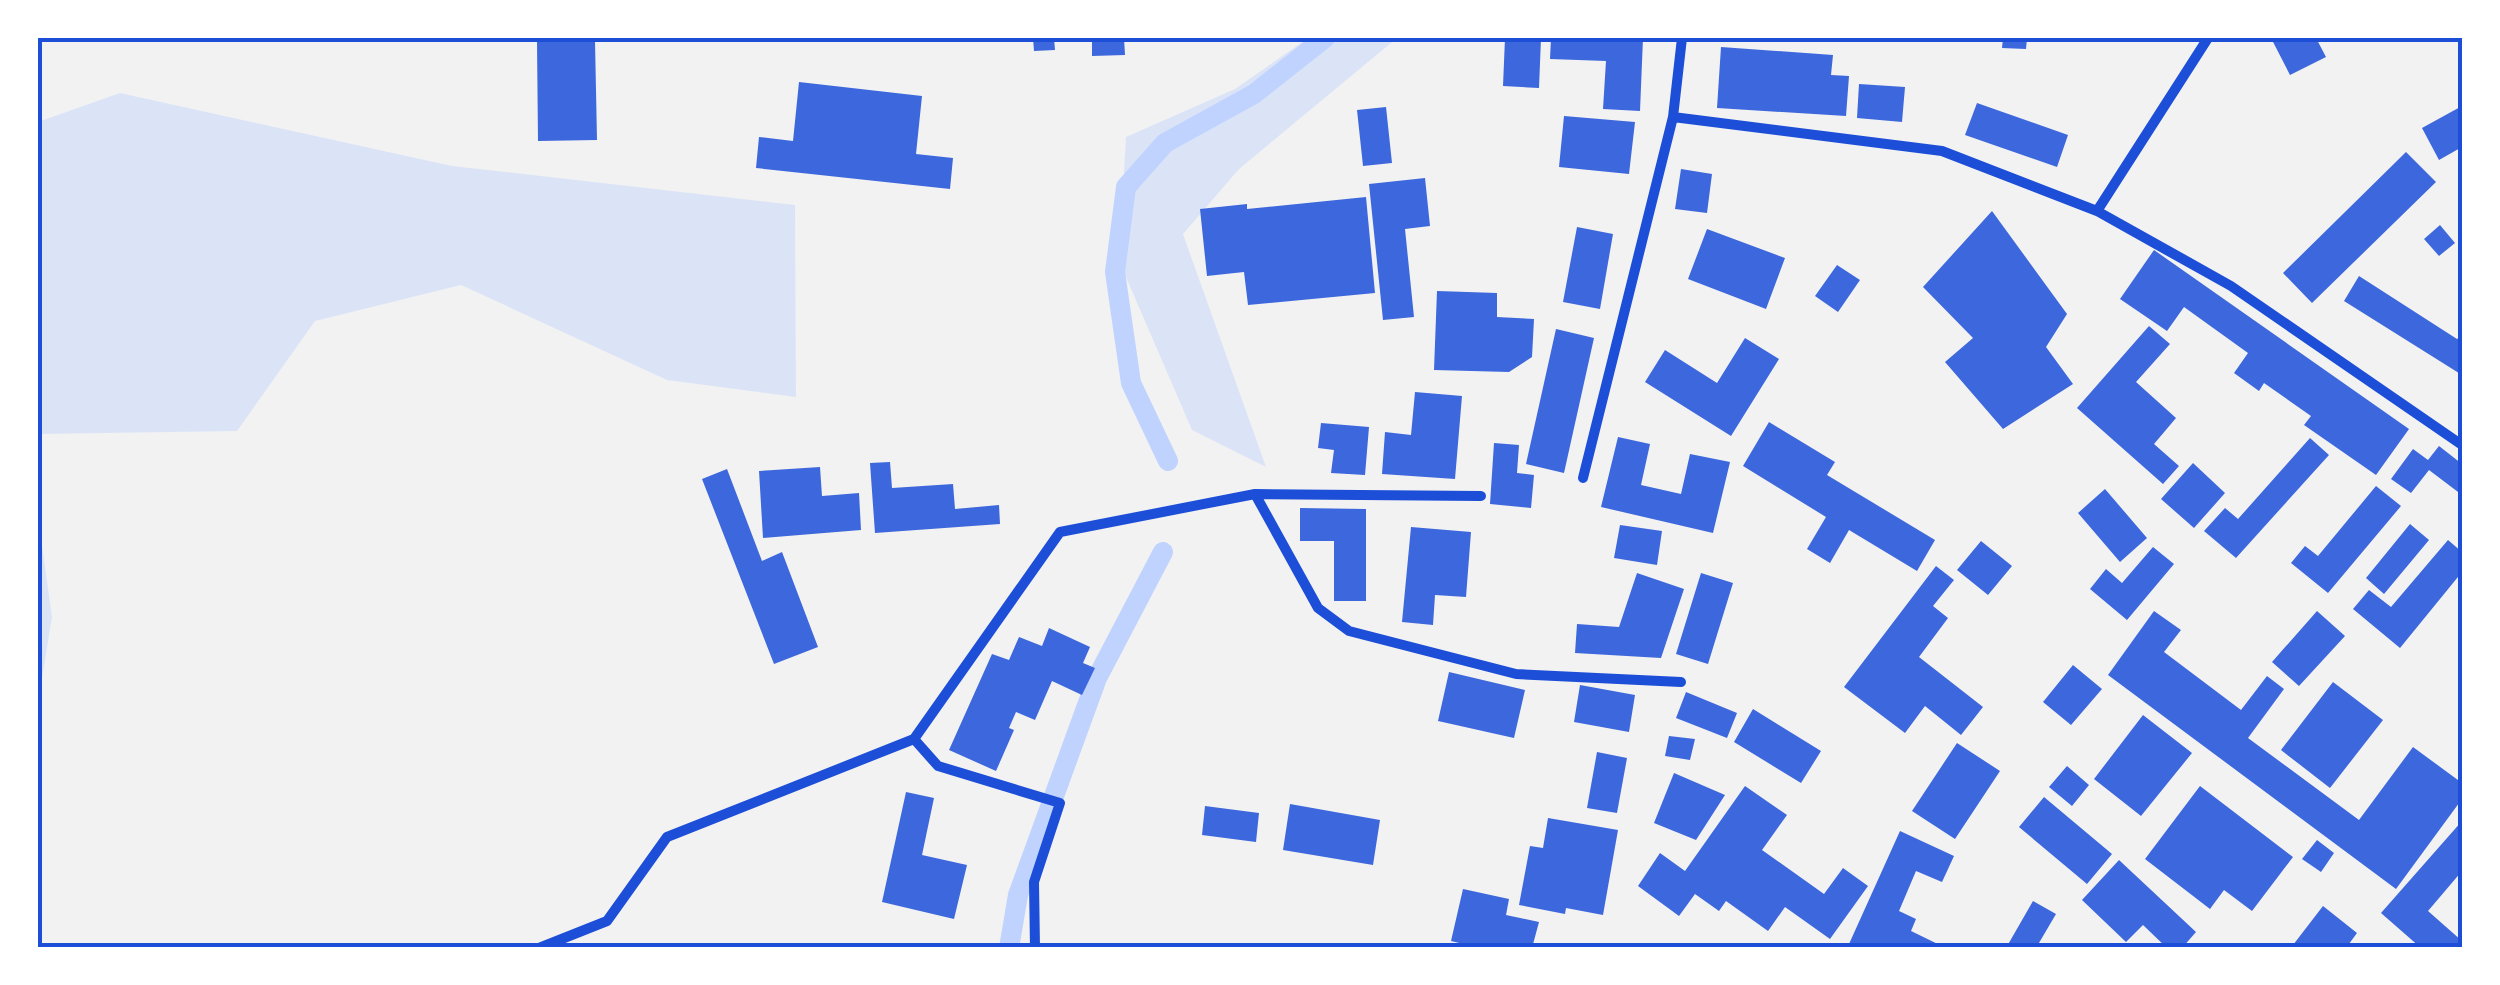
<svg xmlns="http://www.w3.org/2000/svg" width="2500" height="985" viewBox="0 0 2500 985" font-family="Raleway,sans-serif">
<rect width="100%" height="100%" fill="#f2f2f2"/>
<path fill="#dbe4f7" d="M1308,38H1397L1239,169L1183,234L1266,467L1192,430L1119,261L1126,137L1235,89Z
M120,93L452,166L795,205L796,397L667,380L461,285L315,321L237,431L38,434V122Z
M38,516L52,617L38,703Z"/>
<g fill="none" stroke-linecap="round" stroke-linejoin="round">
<path stroke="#bfd3fe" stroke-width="20" d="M1168,461L1131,383L1115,272L1126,187L1165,143L1254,94L1325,38
M1009,948L1018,895L1097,678L1163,552"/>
</g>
<path fill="#3d67dc" d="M1033,38H1054L1055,50L1034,51Z
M1092,38H1124L1125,55L1092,56Z
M1505,38H1541L1539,88L1503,86Z
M1551,38H1643L1640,111L1603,109L1606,61L1550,59Z
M2003,38H2027L2026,49L2002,48Z
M2271,38H2316L2326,57L2290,75Z
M595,41L597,140L538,141L537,42Z
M1721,47L1833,55L1831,75L1849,76L1846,116L1717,108Z
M799,82L922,96L916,154L953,158L950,189L756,168L759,137L793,141Z
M1859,84L1905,87L1902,122L1857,118Z
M1977,103L2068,135L2057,167L1965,135Z
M2462,106V147L2439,160L2422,128Z
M1386,107L1392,163L1363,166L1357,110Z
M1564,116L1635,122L1629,174L1559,167Z
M2406,152L2436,182L2312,303L2283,273Z
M1681,169L1712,174L1707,213L1675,209Z
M1425,178L1430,226L1405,229L1414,317L1383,320L1369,184Z
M1366,197L1375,293L1248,305L1244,272L1207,276L1200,209L1247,204V209Z
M1992,211L2067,314L2046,347L2073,384L2003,429L1945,362L1973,338L1923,287Z
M2440,225L2455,243L2439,256L2424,239Z
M1577,227L1613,234L1600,309L1563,302Z
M1707,229L1785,258L1766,309L1688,279Z
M2154,250L2409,429L2376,475L2304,425L2311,416L2264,383L2259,391L2234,373L2248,353L2184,307L2167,331L2120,299Z
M1837,265L1860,280L1838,312L1815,296Z
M2359,276L2457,339L2462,335V375L2344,301Z
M1437,291L1497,293V317L1534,319L1532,357L1509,372L1434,370Z
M2149,326L2170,344L2136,382L2176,418L2154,444L2179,466L2163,484L2077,408Z
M1556,329L1594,338L1564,473L1526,464Z
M1745,338L1779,359L1731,436L1645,382L1665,350L1717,383Z
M1415,392L1462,396L1455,479L1382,474L1385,432L1411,435Z
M1769,422L1835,462L1827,475L1935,540L1917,571L1849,530L1830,563L1807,549L1826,517L1743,466Z
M1321,423L1369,427L1365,475L1331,473L1334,450L1318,448Z
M1618,437L1650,444L1641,485L1681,494L1690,454L1730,462L1713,533L1601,507Z
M2310,438L2329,455L2236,558L2204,531L2225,508L2238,519Z
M1494,443L1519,445L1517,473L1534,475L1531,508L1490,504Z
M2439,446L2462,464V495L2429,470L2411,493L2391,479L2413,449L2428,460Z
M890,462L892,488L953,484L955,509L999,505L1000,524L875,533L870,463Z
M2193,463L2225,493L2194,528L2161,499Z
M820,467L822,496L859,493L861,530L763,538L759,471Z
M727,469L762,561L782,552L818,647L774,664L702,479Z
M2376,486L2401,506L2328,593L2291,563L2305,546L2318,556Z
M2105,489L2147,538L2120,562L2078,513Z
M1300,508L1366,509V601H1334V541H1300Z
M2410,524L2429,540L2384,594L2366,578Z
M1620,525L1662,531L1657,565L1614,558Z
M1411,527L1471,532L1466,597L1435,595L1433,625L1402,622Z
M2448,540L2462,552V572L2400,648L2353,609L2369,590L2391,607Z
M1981,541L2012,566L1988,595L1957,570Z
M2153,547L2174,564L2127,620L2090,589L2106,569L2122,583Z
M1936,566L1954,580L1933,606L1948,618L1919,657L1983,707L1961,735L1925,706L1905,733L1844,687Z
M1637,573L1684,589L1661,658L1575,653L1577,624L1619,627Z
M1701,573L1733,583L1708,664L1676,654Z
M2154,611L2181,630L2164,652L2241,710L2267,676L2284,689L2248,738L2359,820L2413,747L2462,783V799L2396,889L2108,675Z
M2317,611L2345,636L2299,686L2272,662Z
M1049,628L1090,647L1083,663L1095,668L1082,695L1052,681L1035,720L1016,712L1009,728L1014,730L996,771L949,750L992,654L1009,660L1019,637L1042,646Z
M2073,665L2102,689L2071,725L2043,702Z
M1449,672L1525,690L1514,738L1438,721Z
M2333,682L2383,720L2330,788L2281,750Z
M1580,685L1635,695L1629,732L1574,722Z
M1686,692L1737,713L1727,738L1676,718Z
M1753,709L1821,751L1801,783L1734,742Z
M2143,715L2192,753L2141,816L2094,779Z
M1669,736L1695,739L1690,760L1665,756Z
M1957,743L2000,771L1955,839L1912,811Z
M1597,752L1627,758L1617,813L1587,808Z
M2067,766L2089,785L2072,806L2049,787Z
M1674,773L1725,795L1696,840L1654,823Z
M1745,786L1787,815L1762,850L1824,894L1843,868L1868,886L1830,939L1785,907L1768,931L1726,901L1719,911L1695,894L1679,916L1638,886L1660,853L1685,871Z
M2200,786L2293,857L2252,911L2224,890L2210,909L2145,859Z
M906,792L934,798L922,855L967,865L954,919L882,902Z
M2044,797L2112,854L2087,884L2019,827Z
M1290,804L1380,820L1373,865L1283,850Z
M1205,806L1259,813L1256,842L1202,835Z
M1548,818L1618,830L1603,915L1566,908L1565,914L1519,905L1530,846L1543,848Z
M2462,821V871L2428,911L2462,941V948H2421L2381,913Z
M1900,831L1954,856L1942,882L1916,871L1899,911L1916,919L1911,931L1946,948H1856L1849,944Z
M2317,840L2334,853L2321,872L2302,859Z
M2119,860L2196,932L2182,948H2167L2143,925L2126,942L2082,900Z
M1463,889L1509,899L1506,915L1539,922L1532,948H1480L1451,941Z
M2033,901L2056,914L2036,948H2006Z
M2323,906L2357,933L2346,948H2296L2293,945Z"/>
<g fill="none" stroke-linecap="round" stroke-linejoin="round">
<path stroke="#1d4ed8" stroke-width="10" d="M1673,117L1942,151L2097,211L2231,286L2462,445
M2097,211L2208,38
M1583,478L1673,117L1682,38
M1255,494L1318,608L1349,631L1516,674L1681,682
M914,739L938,766L1060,803L1034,882L1035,948
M539,948L607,921L667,837L914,739L1060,532L1255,494L1481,496"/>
</g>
<rect width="2500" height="985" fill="none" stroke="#ffffff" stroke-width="80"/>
<rect x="40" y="40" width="2420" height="905" fill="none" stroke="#1d4ed8" stroke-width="4"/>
</svg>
